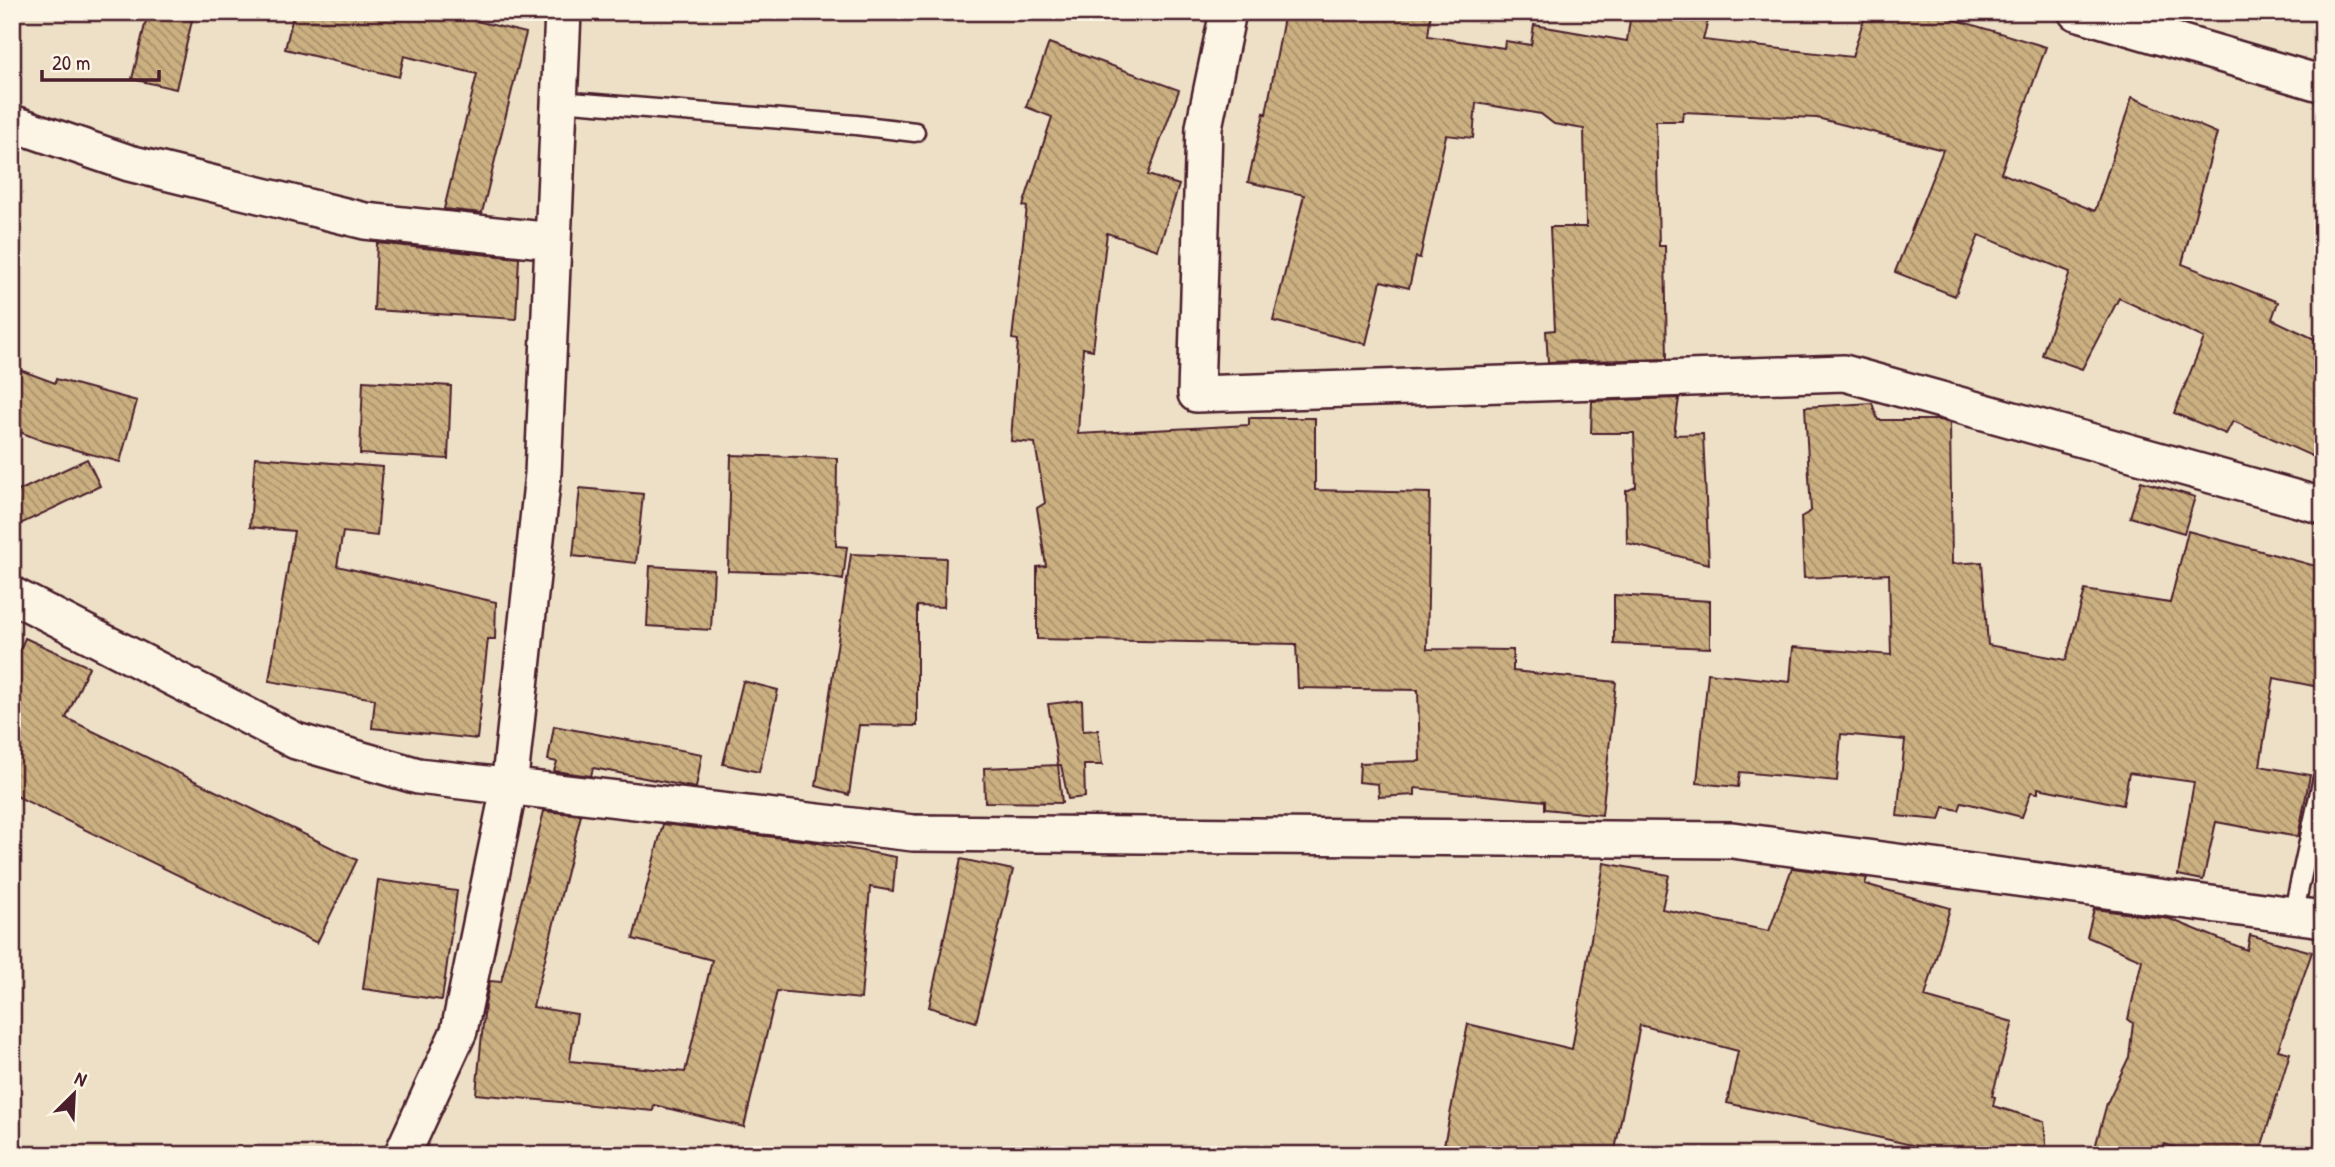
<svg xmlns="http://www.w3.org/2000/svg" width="2335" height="1167" viewBox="0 0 2335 1167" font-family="'Patrick Hand',sans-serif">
<defs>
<pattern id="building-back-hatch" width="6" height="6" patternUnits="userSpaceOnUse" patternTransform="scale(1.75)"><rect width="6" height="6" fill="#cbb081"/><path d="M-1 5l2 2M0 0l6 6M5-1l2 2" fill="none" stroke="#a78f6a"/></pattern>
</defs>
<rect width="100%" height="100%" fill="#ede0c7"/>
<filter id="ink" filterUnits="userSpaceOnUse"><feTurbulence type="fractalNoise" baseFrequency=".0143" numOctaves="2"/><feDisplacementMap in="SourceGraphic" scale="14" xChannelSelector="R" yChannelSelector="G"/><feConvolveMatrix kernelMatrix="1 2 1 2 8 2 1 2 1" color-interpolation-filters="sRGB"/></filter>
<g filter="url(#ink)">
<path fill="url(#building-back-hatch)" stroke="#4a1f2b" stroke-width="2" d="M148,12H194L176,89L132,79Z
M294,12H439L526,33L482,213L444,209L477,74L404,56L399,77L285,49Z
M1285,12H1431L1428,36L1504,48L1505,41L1531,45L1534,25L1627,41L1631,12H1710L1703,40L1852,57L1866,12H1930L2046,47L2001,173L2095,211L2132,97L2217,133L2182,264L2278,302L2272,319L2323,343V461L2233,421L2226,434L2174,413L2204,338L2119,298L2082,369L2042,355L2070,272L1979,235L1955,296L1895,272L1943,150L1817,118L1683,112L1682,121H1656L1659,246H1665L1667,359L1548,362L1546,331L1555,330L1550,227H1586L1584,129L1554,124L1541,114L1476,103L1473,138L1446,135L1420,258L1416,257L1409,288L1381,281L1366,344L1273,321L1304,195L1248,182L1264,113L1266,114Z
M1049,43L1179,90L1148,175L1179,185L1158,250L1107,233L1093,350L1083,348L1078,434L1249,425V418H1315V490L1430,493L1427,649L1513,650V671L1616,682L1602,815L1545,809V801L1415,788V795L1379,797L1378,784L1359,782L1360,763L1420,761L1418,690L1298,688L1296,644L1037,639V567L1046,566L1037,508L1045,503L1035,443L1011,441L1018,340L1012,339L1027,207L1023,206L1052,117L1026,107Z
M377,243L519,258L516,319L374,310Z
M12,367L55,383L56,379L137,401L120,462L43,441L12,429Z
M363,381L451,386L448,459L360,454Z
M1679,398L1674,435L1703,434L1709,564L1627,543L1626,491L1636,487L1634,433H1591L1592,401Z
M1872,403L1878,420H1939L1950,423L1952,564L1982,562L1988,645L2066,660L2085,590L2170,603L2188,531L2323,568V688L2274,678L2260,766L2310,775L2298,837L2216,822L2203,880L2178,875L2194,782L2129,773L2123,805L2038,788V793L2031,792L2022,817L1962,802L1959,810L1944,807L1940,820L1897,816L1905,740L1841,734L1837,781L1740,772L1738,787L1697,783L1708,673L1790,682L1793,647L1891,655L1889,574L1804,578L1801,517L1811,511L1805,407Z
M731,455L837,458L836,546L847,547L843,580L806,573L728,571Z
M255,457L383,467L377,536L343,532L337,566L496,602L495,639H488L477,739L372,728L375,699L269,681L294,531L250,527Z
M87,459L100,486L12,528V494Z
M2141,481L2195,497L2184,533L2130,517Z
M580,488L643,494L636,563L573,556Z
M851,554L946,558L944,607L917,606V726L859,725L849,795L816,786Z
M650,566L714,570L711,630L647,626Z
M1614,595L1710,601V648L1614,644Z
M25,638L89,667L66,718L357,860L317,943L12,794V667Z
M743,681L778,690L759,772L723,764Z
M1082,700L1083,731L1098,730L1102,765H1084L1085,797L1068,799L1061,765H1058L1048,704Z
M554,726L702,754L696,788L593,768L591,776L554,771L557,762L548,760Z
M1058,765L1062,803L985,802L984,768Z
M544,811L581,815L533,1007L577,1014L570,1061L685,1072L712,960L633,939L663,824L808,841L896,857L893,891L870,887L861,999L777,991L744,1127L654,1105L653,1111L476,1094L485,1004L490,981L501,982Z
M961,859L1013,870L976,1022L929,1007Z
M1604,863L1669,875L1662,909L1769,931L1792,868L1867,878L1865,884L1950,908L1925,997L2013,1022L1992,1096L1995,1097L1993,1106L2044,1121L2047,1155H1937L1938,1151L1727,1103L1738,1051L1640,1025L1614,1155H1442L1468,1024L1572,1049Z
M378,880L457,891L442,1000L363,989Z
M2094,909L2170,919L2247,950L2250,935L2312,952L2278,1050L2290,1053L2259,1155H2197L2165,1144L2161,1155H2093L2107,1103L2129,1057L2133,1023L2128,1019L2142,960L2087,937Z"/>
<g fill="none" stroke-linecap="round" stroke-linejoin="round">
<g stroke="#4a1f2b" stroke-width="23">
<path id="lane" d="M559,101L856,125L915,132
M2293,915L2323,778"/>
</g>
<g stroke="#4a1f2b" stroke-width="40">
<path id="street" d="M1228,12L1204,127L1196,394L1844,373L2323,506
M2076,12L2323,84
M12,123L129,163L365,221L553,241
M12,595L296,741L418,776L913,833L1732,840L2323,919
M402,1155L459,1031L509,788L543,474L563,12"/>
</g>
<use href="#lane" stroke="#fcf5e5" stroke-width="18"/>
<use href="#street" stroke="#fcf5e5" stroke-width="35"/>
</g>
</g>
<rect width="2335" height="1167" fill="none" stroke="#fcf5e5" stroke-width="42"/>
<rect x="21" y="21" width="2293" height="1125" fill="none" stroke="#4a1f2b" stroke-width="2.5" filter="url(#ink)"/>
<g transform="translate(74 1094) rotate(24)" stroke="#fcf5e5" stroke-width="5" paint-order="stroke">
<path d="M0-5L12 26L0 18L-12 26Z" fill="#4a1f2b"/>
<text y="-10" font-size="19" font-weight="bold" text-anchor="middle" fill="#4a1f2b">N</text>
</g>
<path d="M42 70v10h117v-10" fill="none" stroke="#4a1f2b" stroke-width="3.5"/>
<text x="52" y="70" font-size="21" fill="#4a1f2b" stroke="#fcf5e5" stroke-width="5" paint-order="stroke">20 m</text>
</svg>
